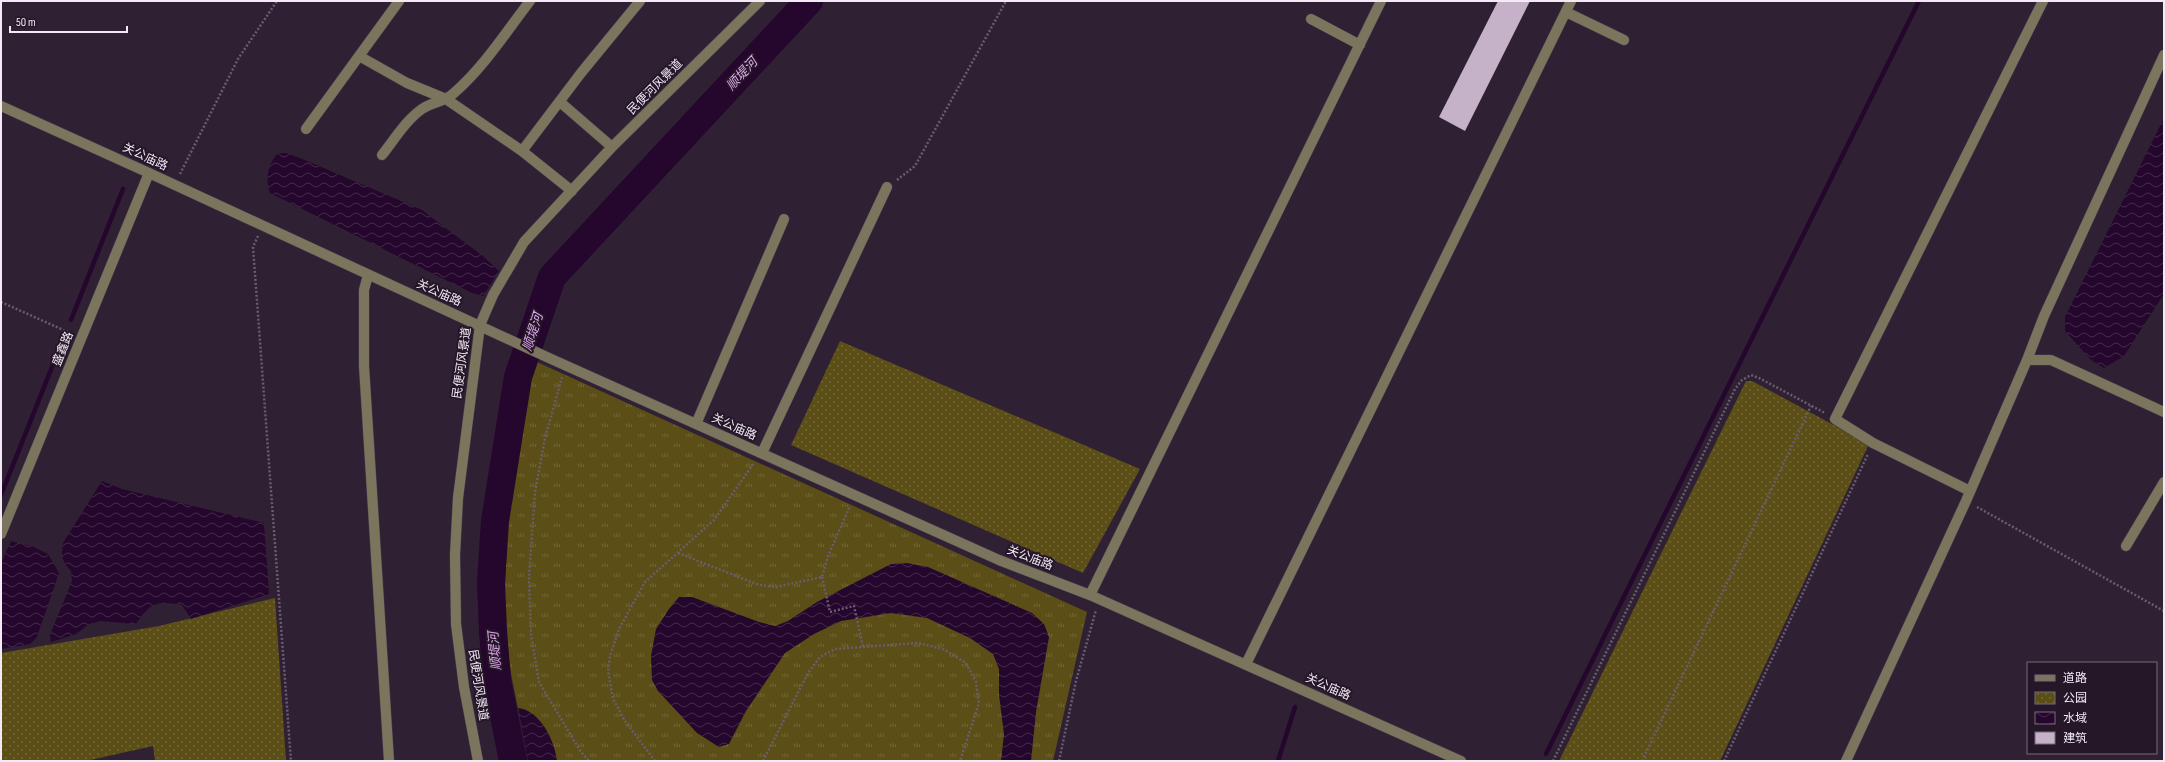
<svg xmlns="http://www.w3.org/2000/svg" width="2165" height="762" viewBox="0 0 2165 762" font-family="'Sofia Sans Condensed','Noto Sans SC',sans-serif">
<defs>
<pattern id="grass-tufts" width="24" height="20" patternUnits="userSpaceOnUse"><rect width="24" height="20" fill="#5b4e16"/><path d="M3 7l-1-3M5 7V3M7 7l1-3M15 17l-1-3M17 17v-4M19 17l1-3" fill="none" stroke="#736838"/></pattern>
<pattern id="park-dots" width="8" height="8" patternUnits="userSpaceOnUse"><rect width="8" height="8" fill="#5b4e16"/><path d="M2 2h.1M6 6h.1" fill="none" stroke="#736838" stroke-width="1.8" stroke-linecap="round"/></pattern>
<pattern id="water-waves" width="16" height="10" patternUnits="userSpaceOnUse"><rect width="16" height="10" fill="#25062c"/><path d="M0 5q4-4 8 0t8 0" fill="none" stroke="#452a4b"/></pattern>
</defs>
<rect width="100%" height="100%" fill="#2f2033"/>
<path fill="url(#grass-tufts)" d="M537,362L1087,612L1053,761H529C521,721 511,681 506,641C503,615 505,586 506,559C509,499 514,418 537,362Z"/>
<path fill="url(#park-dots)" d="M840,341L1140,469L1083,573L791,445Z
M1746,381H1752L1869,444L1720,761H1559Z
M275,598L286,761H155L153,746L86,761H1V653L159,626Z"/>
<path fill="url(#water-waves)" d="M2164,118V294L2124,356L2104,368L2091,360L2065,331V317Z
M278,153H286L300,158L422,210L484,257L499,271L483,296L472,293L270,193C265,179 268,164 278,153Z
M102,481L122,489L264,523L269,594L191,619L182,605C156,600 150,603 136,624L100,621L89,624L76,634L51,642L50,635L72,581L71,571C62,562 61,556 63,543Z
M11,541L34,547L48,554L59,573L37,637L30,644L1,649V563Z
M907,563L928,567L1032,613L1044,624L1049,637L1036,712L1031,761H1001L1004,734L999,695V669L993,654L970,638L927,618L891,613L841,621L814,634L785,653L746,711L729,744L719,747L697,733L658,691L652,680L651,656L656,629L669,609L679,597H692L759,622L775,626L788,621L817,602L891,564Z
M518,708C540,710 555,741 557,761H528Z"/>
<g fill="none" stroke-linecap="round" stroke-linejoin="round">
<path stroke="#25062c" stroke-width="4.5" d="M71,320L123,189
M1,495L62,342
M1546,754L1919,1
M1278,761L1295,707"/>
<path stroke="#25062c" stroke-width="28" d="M513,761L497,680L493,631L491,583L495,521L518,377L552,277L809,1"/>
</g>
<path fill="#c5b2c9" d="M1498,1H1530L1465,131L1439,117Z"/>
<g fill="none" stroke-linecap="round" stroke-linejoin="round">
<g stroke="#4a3c4e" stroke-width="11">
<path id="minor" d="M1566,12L1624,40
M1311,19L1360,45
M359,56L407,83L446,99L522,151L572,191
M560,102L612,147
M1,106L149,173L549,358L999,560L1090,595L1461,761
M306,129L399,1
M522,151L581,73L640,1
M382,155C394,140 406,120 422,109C432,102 445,102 454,93C484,67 506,32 530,1
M368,275L364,290V366L389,761
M2027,360L2044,316L2164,55
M696,424L784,219
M762,453L887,187
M1970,491L1873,443L1835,419L2043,1
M1,534L149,173
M2126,546L2164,482
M1090,595L1381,1
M1246,664L1571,1
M478,761L464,687L456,624L455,555L458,498L480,325L493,295L524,242L612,147L760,1
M1846,761L1966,501L2027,360H2051L2164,412"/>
</g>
<path stroke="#6a5d6e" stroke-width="2.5" stroke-dasharray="2 2" stroke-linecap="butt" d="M180,174L238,59L277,1
M897,180L915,166L1006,1
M258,236L253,247L291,761
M1,302L70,333
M562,377L545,438L535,492L529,577L531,635L539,682L581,752L589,761
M1977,507L2164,611
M678,553L759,585L776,587L822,577L828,556L850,506
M822,577L830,612L854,606L863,647
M655,761L625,721L613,699L608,671L610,656L619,629L645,582L714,520L754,463
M763,761L808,673L820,657L835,649L918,643L943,649L966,663L976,682L979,703L960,761
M1059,761L1076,681L1096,610
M1553,761L1735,389L1742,380L1751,375L1759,378L1825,413
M1642,761L1811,406
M1724,761L1868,454"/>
<use href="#minor" stroke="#7b755d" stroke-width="10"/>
</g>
<g text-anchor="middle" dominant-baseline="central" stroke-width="4" stroke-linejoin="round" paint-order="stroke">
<g font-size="12" fill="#f3eaf6" stroke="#251728">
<text transform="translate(655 87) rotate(-45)">民便河风景道</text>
<text transform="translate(145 157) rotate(25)">关公庙路</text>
<text transform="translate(439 293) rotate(24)">关公庙路</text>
<text transform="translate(63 349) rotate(-68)">盛鑫路</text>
<text transform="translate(462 363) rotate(-82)">民便河风景道</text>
<text transform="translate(734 427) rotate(24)">关公庙路</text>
<text transform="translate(1030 558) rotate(21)">关公庙路</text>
<text transform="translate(478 685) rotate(81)">民便河风景道</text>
<text transform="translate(1328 687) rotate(24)">关公庙路</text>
</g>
<g font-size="13" font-style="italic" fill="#dfa9ec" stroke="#251728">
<text transform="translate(742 74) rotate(-47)">顺堤河</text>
<text transform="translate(533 332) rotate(-72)">顺堤河</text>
<text transform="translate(495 651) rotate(-95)">顺堤河</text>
</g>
</g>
<rect width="2165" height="762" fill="none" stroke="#f3eaf6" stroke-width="4"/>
<rect x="2027" y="662" width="130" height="92" fill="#251728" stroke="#776b7a"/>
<rect x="2035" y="675" width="20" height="6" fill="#7b755d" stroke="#776b7a"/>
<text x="2063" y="682" font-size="12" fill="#f3eaf6">道路</text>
<rect x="2035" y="692" width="20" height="12" fill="url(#park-dots)" stroke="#776b7a"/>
<text x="2063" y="702" font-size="12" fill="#f3eaf6">公园</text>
<rect x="2035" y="712" width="20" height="12" fill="url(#water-waves)" stroke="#776b7a"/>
<text x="2063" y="722" font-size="12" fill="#f3eaf6">水域</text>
<rect x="2035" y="732" width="20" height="12" fill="#c5b2c9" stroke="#776b7a"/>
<text x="2063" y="742" font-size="12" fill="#f3eaf6">建筑</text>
<path d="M10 26v6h117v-6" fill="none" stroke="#f3eaf6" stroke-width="2"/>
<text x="16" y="26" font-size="12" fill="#f3eaf6" stroke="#251728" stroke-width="3" paint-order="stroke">50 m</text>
</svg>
